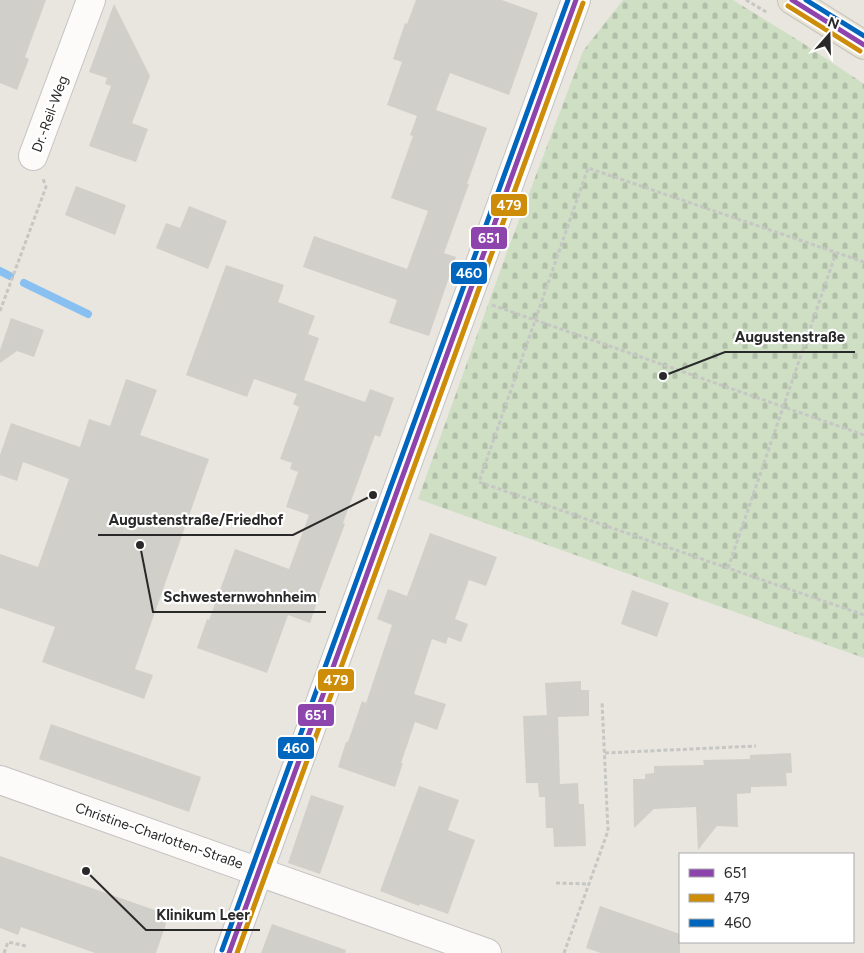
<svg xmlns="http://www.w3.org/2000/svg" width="864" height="953" viewBox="0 0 864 953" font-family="Figtree,sans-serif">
<defs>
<pattern id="cemetery-stones" width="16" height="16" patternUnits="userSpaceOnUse" patternTransform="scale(1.25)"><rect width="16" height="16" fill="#cedfc4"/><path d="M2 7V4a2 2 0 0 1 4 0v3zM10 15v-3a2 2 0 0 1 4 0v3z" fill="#b1bfa8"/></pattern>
</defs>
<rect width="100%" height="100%" fill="#e8e6de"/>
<path fill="url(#cemetery-stones)" d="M623,0H733L801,42L864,84V658L418,499L507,252L583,51Z"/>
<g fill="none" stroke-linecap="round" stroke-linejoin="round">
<path stroke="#89c0f2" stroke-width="8" d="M0,271L10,276
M24,283L88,314"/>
</g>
<path fill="#d1cfc9" d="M0,0H46L25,57L29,59L17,90L0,83Z
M416,0H502L538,13L509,95L450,73L436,110L487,128L467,184H469L444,253L456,257L429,336L389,323L397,300L303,267L314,236L407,269L428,211L391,198L413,136L410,135L417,116L387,105L402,62L393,59L405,23L407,24Z
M114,4L150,76L132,123L148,129L136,162L89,146L111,86L105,84L107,78L89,72Z
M76,186L126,205L115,235L65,215Z
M189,206L227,221L208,269L156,248L166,223L180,228Z
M226,265L284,285L278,302L315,316L308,334L319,338L304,380L365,402L370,389L394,398L380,437L375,435L343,523L345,524L319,593L320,594L310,623L288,615L267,673L197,648L207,619L209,620L235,549L289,569L309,515L286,507L298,472L290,469L292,463L280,459L299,407L293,404L297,394L254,379L247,397L186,375Z
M11,318L44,330L34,357L17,351L0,363V350Z
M126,379L157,390L140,435L209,459L135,669L153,675L144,699L42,662L55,627L0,608V554L38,567L69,479L23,462L17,481L0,475V455L11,423L80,447L89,419L110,426Z
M430,533L497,557L486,586L469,580L455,619L468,624L461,642L448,637L446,644L432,639L414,694L446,704L437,730L415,722L401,763H403L395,787L338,767L346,742H348L362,701L366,703L392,625L377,619L388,589L407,596Z
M632,590L669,603L657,637L621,624Z
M581,681V690H589V716L558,717L560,784L578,783L579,804H584L586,846L554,847L553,828H546L545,797H539L538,783H526L523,716L547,715L545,683Z
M51,724L201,777L189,812L39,759Z
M791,753L792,773H786L787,786L751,787V793L737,794L738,827L717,826L698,850L696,807L654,809L634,828L633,779H645V774L654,773V766L704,765L703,760L750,759V755Z
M419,786L459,800L448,830L475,840L448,914L420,904L419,906L380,891Z
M311,795L344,806L320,874L288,863Z
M0,856L169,915L156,953H95L21,927L18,935L0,928Z
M600,906L680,934V953H601L586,948Z
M272,924L346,950L345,953H261Z"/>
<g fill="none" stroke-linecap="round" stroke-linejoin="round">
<g stroke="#c5c4c4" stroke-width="30">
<path id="minor" d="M33,156L91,0
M0,780L487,953"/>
</g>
<g stroke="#c5c4c4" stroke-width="30">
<path id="tertiary" d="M229,953L576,0"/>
</g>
<g stroke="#c4c3c0" stroke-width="30">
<path id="trunk" d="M792,0L864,45"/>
</g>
<path stroke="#c6c6c5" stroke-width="3" stroke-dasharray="4 2.5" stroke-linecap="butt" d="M746,0L768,13
M864,262L588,168L479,482L864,615
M492,305L864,435
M0,311L46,187L43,179
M728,568L836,253
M605,753L756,746
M556,883L588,884
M4,953L8,942L26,946
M564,953L608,831L602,701"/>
<use href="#minor" stroke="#fcfbfa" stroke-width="28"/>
<use href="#tertiary" stroke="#fcfbfa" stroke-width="28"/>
<use href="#trunk" stroke="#e8e4d1" stroke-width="28"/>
<g stroke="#fff" stroke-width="9">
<path id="bus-1" d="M792,0L864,45
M229,953L576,0"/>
</g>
<g stroke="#fff" stroke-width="9">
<path id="bus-2" d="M788,6L860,51
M237,953L583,3"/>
</g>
<g stroke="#fff" stroke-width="9">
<path id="bus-3" d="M806,0L864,36
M222,950L568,0"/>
</g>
<use href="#bus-1" stroke="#8e44ad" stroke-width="5"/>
<use href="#bus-2" stroke="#ce8d08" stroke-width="5"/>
<use href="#bus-3" stroke="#0065bd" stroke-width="5"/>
</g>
<g text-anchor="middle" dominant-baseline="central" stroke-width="4.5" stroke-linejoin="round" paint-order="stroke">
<g font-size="14" fill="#292929" stroke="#fff">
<text transform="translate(50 114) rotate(-70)">Dr.-Reil-Weg</text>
<text transform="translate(159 836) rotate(19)">Christine-Charlotten-Straße</text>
</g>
</g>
<path fill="none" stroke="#292929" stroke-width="2" d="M663 376L725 352H855M373 495L293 535H98M140 545L153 612H326M86 871L146 930H260"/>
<g fill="#292929" stroke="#fff" stroke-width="2">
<circle cx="663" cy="376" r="5"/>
<circle cx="373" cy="495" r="5"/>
<circle cx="140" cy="545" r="5"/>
<circle cx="86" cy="871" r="5"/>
</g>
<g font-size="15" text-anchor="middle" font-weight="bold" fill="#292929" stroke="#fff" stroke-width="4.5" stroke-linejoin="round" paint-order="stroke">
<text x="790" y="342">Augustenstraße</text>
<text x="196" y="525">Augustenstraße/Friedhof</text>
<text x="240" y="602">Schwesternwohnheim</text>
<text x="203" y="920">Klinikum Leer</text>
</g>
<g stroke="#fff" stroke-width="2">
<rect x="490" y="193" width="38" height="24" rx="5" fill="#ce8d08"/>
<rect x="470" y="226" width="38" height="24" rx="5" fill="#8e44ad"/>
<rect x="450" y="261" width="38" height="24" rx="5" fill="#0065bd"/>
<rect x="317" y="668" width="38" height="24" rx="5" fill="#ce8d08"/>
<rect x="297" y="703" width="38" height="24" rx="5" fill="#8e44ad"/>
<rect x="277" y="736" width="38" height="24" rx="5" fill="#0065bd"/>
</g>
<g font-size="14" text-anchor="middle" font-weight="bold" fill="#fff">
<text x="509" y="210">479</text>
<text x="489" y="243">651</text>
<text x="469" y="278">460</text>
<text x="336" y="685">479</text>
<text x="316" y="720">651</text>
<text x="296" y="753">460</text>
</g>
<rect x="679" y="853" width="175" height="90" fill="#ffffff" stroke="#a9a9a9"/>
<rect x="689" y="869" width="25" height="8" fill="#8e44ad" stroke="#a9a9a9"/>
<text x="724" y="878" font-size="15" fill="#292929">651</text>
<rect x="689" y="894" width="25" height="8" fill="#ce8d08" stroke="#a9a9a9"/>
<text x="724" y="903" font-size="15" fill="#292929">479</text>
<rect x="689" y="919" width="25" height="8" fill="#0065bd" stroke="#a9a9a9"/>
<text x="724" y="928" font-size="15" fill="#292929">460</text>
<g transform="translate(829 35) rotate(20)" stroke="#ffffff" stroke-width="4" paint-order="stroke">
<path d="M0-4L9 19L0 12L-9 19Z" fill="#292929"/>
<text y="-8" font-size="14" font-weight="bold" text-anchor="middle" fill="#292929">N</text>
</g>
</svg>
